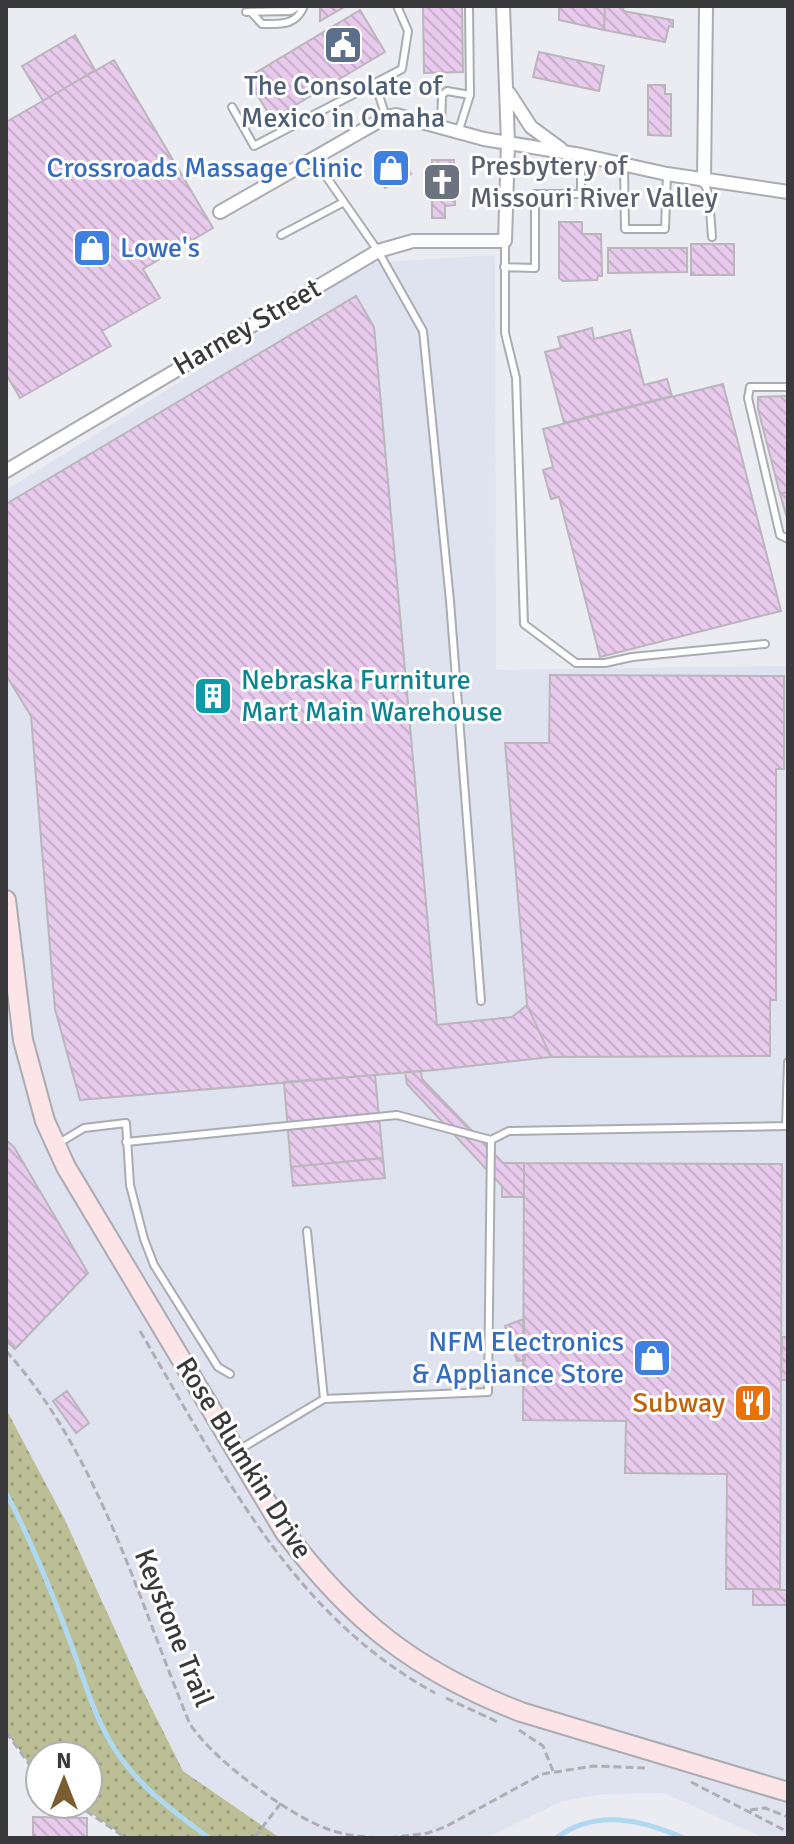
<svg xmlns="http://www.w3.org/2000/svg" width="794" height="1844" viewBox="0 0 794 1844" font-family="Signika,sans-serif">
<defs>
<pattern id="grass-dots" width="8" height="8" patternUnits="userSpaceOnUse" patternTransform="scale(2)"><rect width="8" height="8" fill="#bcbe96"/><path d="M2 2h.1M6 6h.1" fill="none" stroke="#9a9b7c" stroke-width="1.8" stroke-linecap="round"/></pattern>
<pattern id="building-back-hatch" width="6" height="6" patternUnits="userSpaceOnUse" patternTransform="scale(2)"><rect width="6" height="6" fill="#e7caec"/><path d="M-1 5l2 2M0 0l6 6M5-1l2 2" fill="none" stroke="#c7aecb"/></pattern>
</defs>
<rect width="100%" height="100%" fill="#ebecf2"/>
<path fill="#dfe2ef" d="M495,255L496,670L788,666V1838H764L664,1793L602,1794L562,1801L486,1838H280L183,1771L142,1689L65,1520L6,1409V490L371,263Z"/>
<path fill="url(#grass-dots)" d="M6,1409L65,1520L142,1689L183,1771L280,1838H126L78,1804H88V1756H40V1779L6,1731Z"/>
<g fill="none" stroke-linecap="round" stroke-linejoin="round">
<path stroke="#afd8f1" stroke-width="5" d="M6,1493C32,1542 52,1592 71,1644C84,1680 95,1719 116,1751C140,1788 175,1812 209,1838
M556,1838C596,1808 642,1820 684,1838"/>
</g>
<path fill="url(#building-back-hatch)" stroke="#bab6bb" stroke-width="2" d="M320,6H346L320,21Z
M423,6H462L463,72L424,73Z
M559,6H605L604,30L559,20Z
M605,6H624L623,11L673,20V27L669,26L665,42L604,30Z
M360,10L385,52L272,119L247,78Z
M75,35L95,70L43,101L22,66Z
M539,52L604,66L599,91L533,77Z
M114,60L213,228L143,269L160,298L102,331L111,346L20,398L6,374V122Z
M648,85H665V94H671V136L648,135Z
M400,154L411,174L385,188L374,168Z
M432,160H454L455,205L445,206V218H432Z
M559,222H582V234H601L602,276H598L597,280L563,281L559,278Z
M691,244H734V275H691Z
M608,248H687V272L608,273Z
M356,296L374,327L437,1025L512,1017L527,1005L505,743H549L550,675L784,676V769H776V1000H770V1056L551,1057L435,1070L80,1100L55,1009L31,716L6,675V504Z
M592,328L594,339L630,330L644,385L667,379L672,396L564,423L545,352L561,348L558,337Z
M723,384L781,611L600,657L559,497L551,499L543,470L553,467L543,429Z
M788,396V492L780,494L758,409V397Z
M788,492V522L780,494Z
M550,675L784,676V769H776V1000H770V1056L551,1057L527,1005L505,743H549Z
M421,1071L422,1079L503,1163H524V1197H502V1186L407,1084L405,1072Z
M375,1075L383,1158L291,1167L284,1082Z
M6,1140L14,1147L88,1273L15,1349L6,1341Z
M383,1158L385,1178L293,1186L291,1167Z
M524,1163L782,1164L780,1589H726L727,1474L625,1473L626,1421L523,1420Z
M524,1319L525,1360L517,1361L505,1326Z
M782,1337H788L787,1380H781Z
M67,1391L89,1423L76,1433L53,1401Z
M753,1589L788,1590V1605H753Z
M33,1817L87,1818V1838H33Z"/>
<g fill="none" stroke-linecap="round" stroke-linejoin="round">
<g stroke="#abacb2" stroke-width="10">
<path id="service" d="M246,12L291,11L299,6
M251,12L262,24C281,24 296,26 304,6
M375,83L386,117
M232,107L254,146L402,69L408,31L397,6
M441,126L442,95L447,91L470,95
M458,133L470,95L469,6
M314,159L378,251L423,331L450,601L481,1001
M624,165L625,229H665L667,174
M704,181L709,197L712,237
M281,235L344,202
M505,241V333L516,378L524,624L576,663H605L632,657L765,644
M504,267L535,268V194H581V155
M788,387H750L748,398L780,535L788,539
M786,1126L788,1062
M126,1142L397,1115L491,1140
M59,1143L84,1128L126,1123L130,1185L144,1239L154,1265L218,1367L230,1374
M307,1231L324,1399
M237,1451L324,1399L488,1392L491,1140L509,1131L788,1126"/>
</g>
<g stroke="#abacb2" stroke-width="16">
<path id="minor" d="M509,93L531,127L561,149
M704,181L706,6
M220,212L386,117L396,115L484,139L581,155L667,174L788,192
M6,471L378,251L413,241H505L508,143L503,6"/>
</g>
<g stroke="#abacb2" stroke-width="22">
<path id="secondary" d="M6,900L23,1040L45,1121L66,1167L284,1531C352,1621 415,1671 521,1712L788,1792"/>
</g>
<path stroke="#aeafb4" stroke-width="3" stroke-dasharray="8 4" stroke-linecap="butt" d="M140,1331C221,1468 290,1614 435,1693
M6,1351C97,1451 138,1598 189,1722C208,1756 287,1814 325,1828C342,1835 361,1837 380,1838
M446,1698L500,1723
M519,1730L543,1746L553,1771
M6,1732L40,1779
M691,1782L788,1832
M76,1804L126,1838
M750,1810L765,1808L788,1817
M254,1838L281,1803
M389,1838L428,1833L445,1827L542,1774L594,1766L645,1768"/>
<use href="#service" stroke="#fff" stroke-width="6"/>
<use href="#minor" stroke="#fff" stroke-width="12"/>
<use href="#secondary" stroke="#fde4e6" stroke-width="18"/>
</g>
<defs>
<g id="civic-square" transform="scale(2)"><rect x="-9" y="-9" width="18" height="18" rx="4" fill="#5c6f8a" stroke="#fff"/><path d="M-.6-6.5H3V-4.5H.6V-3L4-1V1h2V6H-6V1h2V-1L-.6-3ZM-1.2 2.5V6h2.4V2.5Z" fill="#fff"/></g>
<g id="shop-square" transform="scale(2)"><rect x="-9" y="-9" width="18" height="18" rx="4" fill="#3f7fe0" stroke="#fff"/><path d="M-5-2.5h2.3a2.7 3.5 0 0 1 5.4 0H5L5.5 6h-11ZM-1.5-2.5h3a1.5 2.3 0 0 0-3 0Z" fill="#fff"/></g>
<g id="church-square" transform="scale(2)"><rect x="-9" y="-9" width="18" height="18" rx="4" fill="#6b7280" stroke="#fff"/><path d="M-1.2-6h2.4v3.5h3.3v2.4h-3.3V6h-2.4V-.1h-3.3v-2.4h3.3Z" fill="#fff"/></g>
<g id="building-square" transform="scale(2)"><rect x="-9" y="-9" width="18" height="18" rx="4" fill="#0f9aa8" stroke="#fff"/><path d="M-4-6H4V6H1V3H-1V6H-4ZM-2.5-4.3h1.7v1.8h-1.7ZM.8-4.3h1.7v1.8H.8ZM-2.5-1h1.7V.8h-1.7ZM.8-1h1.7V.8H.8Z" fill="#fff"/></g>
<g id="restaurant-square" transform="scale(2)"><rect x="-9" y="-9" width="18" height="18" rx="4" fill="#e8710a" stroke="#fff"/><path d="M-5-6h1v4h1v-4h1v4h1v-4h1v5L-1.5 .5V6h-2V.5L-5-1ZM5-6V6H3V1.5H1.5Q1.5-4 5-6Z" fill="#fff"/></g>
</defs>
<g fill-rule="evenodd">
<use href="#civic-square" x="343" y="45"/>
<use href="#shop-square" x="391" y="168"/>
<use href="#church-square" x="442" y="182"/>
<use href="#shop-square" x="92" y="248"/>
<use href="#building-square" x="213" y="696"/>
<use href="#shop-square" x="652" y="1358"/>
<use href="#restaurant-square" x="753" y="1403"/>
</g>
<g text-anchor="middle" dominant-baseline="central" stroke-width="6" stroke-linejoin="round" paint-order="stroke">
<g font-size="28" fill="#4e5e75" stroke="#fff">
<text x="343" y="86">The Consolate of<tspan x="343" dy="32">Mexico in Omaha</tspan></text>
</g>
<g font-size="28" fill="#5b616d" stroke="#fff" text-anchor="start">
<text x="470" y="166">Presbytery of<tspan x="470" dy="32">Missouri River Valley</tspan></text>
</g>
<g font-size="28" fill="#366cbe" stroke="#fff" text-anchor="end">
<text x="363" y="168">Crossroads Massage Clinic</text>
<text x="120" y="248" text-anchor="start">Lowe's</text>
<text x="624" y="1342">NFM Electronics<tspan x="624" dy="32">&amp; Appliance Store</tspan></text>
</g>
<g font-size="28" fill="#39393c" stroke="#fff">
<text transform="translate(247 327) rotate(-30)">Harney Street</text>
<text transform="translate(244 1458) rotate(58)">Rose Blumkin Drive</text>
<text transform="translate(174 1628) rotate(68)">Keystone Trail</text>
</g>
<g font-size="28" fill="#0d838f" stroke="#fff" text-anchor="start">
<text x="241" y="680">Nebraska Furniture<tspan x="241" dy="32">Mart Main Warehouse</tspan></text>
</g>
<g font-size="28" fill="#c56008" stroke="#fff" text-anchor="end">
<text x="725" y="1403">Subway</text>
</g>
</g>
<rect width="794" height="1844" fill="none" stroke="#39393c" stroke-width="16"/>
<g transform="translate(64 1780)"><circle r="38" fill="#ffffff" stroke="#b0b0b1" stroke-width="2"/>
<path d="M0-6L14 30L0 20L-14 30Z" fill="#7a5d30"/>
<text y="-12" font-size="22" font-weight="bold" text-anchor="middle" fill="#39393c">N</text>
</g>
</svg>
